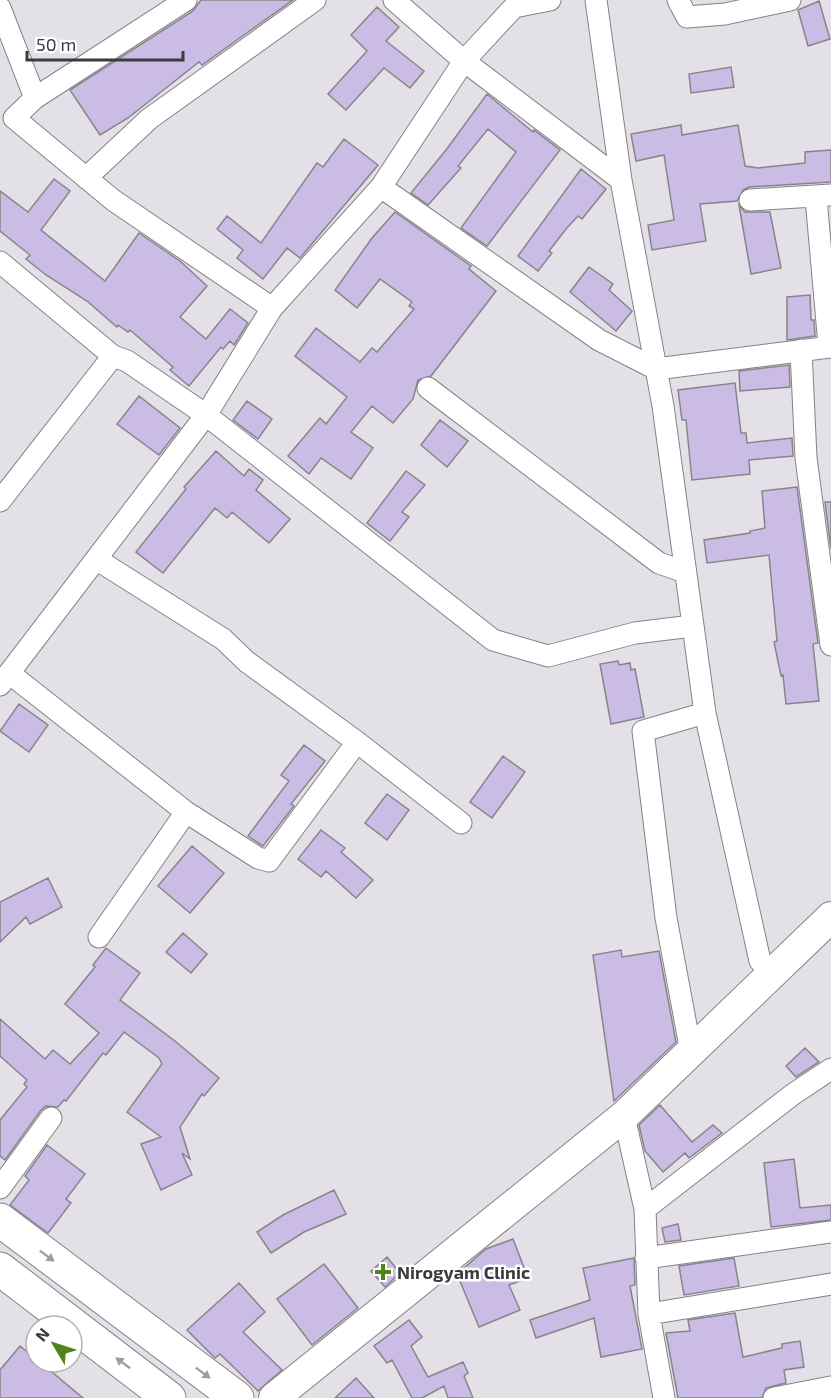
<svg xmlns="http://www.w3.org/2000/svg" width="831" height="1398" viewBox="0 0 831 1398" font-family="'Exo 2',sans-serif">
<rect width="100%" height="100%" fill="#e3e0e7"/>
<path fill="#cabce4" stroke="#87858b" stroke-width="1.5" d="M201,0H293L202,65L199,62L128,118L100,135L70,90L193,11Z
M819,1L830,39L808,46L798,10Z
M377,7L399,27L386,41L424,71L410,88L384,68L346,110L328,94L367,51L351,35Z
M731,67L734,87L691,93L689,74Z
M487,94L533,132L534,130L560,150L487,246L461,228L516,152L488,129L458,166L461,168L428,205L411,193L446,150Z
M681,125L682,135L738,125L745,166L758,168L805,163V152L831,150V182L749,187L743,190L737,201L700,204L706,241L652,250L648,225L674,220L664,155L636,161L631,134Z
M344,139L378,165L300,258L287,248L263,279L237,258L243,250L217,229L227,216L261,243L317,163L323,167Z
M581,169L606,189L582,219L578,216L566,229L549,251L552,253L538,271L518,256Z
M54,179L70,191L41,230L105,281L139,233L180,261L207,286L180,317L206,339L230,309L248,323L234,345L230,341L223,349L221,347L189,386L170,370L173,367L130,330L128,332L118,325L117,327L87,301L46,275L26,259L30,255L0,231V191L28,212Z
M739,205L745,212H770L781,268L751,274Z
M395,212L471,266L469,269L496,291L431,376L418,380L413,399L393,423L372,406L351,432L373,448L351,479L321,458L309,474L288,456L320,418L326,424L347,397L295,356L316,328L360,362L372,348L377,352L414,309L409,306L412,302L380,279L357,308L335,290L372,238Z
M589,267L613,284L609,290L632,311L616,331L570,292Z
M810,295L811,320H814L815,336L787,340V297Z
M789,365L790,387L740,391L739,371Z
M735,383L741,433H746L747,443L792,438L793,456L749,460L750,474L692,480L686,420H682L678,390Z
M139,396L180,428L159,455L117,424Z
M247,401L272,419L258,439L233,420Z
M440,420L468,441L447,467L421,445Z
M216,451L244,476L249,469L263,480L256,490L290,519L269,543L232,512L227,518L215,508L163,573L136,552L186,489L184,487Z
M406,471L425,485L402,512L409,517L390,541L367,523Z
M797,487L818,643L813,644L819,701L786,704L783,675L781,676L774,642L777,641L769,555L707,563L704,540L750,533V531L765,528L762,491Z
M825,502H831V549Z
M618,661L619,665L630,663L631,670L635,669L644,717L611,724L600,664Z
M19,704L48,725L29,752L0,731Z
M304,745L325,761L291,804L294,806L263,846L248,836L289,781L281,775Z
M503,756L525,772L492,818L470,802Z
M387,794L409,810L387,840L365,823Z
M321,830L345,848L341,852L373,880L356,898L326,871L321,877L298,859Z
M192,846L224,873L190,913L158,886Z
M48,878L62,907L30,924L26,917L0,942V902Z
M183,933L207,954L191,973L166,952Z
M106,948L140,973L120,1000L175,1041L219,1078L204,1096L202,1094L180,1127L190,1159L182,1153L192,1175L161,1190L141,1144L161,1137L127,1112L162,1064L159,1058L124,1032L106,1055L103,1053L66,1101L64,1100L58,1107L46,1106L41,1110L5,1160L0,1156V1120L27,1087L24,1084L27,1080L0,1056V1019L45,1059L53,1050L70,1064L99,1033L65,1004L95,967L93,965Z
M621,950L622,957L659,951L676,1042L614,1101L593,955Z
M805,1048L819,1062L796,1077L786,1066Z
M660,1105L692,1142L713,1125L722,1133L689,1158L685,1153L663,1172L645,1151L639,1125Z
M47,1145L85,1174L66,1199L71,1203L48,1233L10,1205L29,1180L25,1176Z
M794,1159L800,1208L831,1205V1220L771,1227L764,1163Z
M334,1190L346,1214L304,1232L271,1253L257,1232L283,1215Z
M678,1224L681,1240L665,1242L662,1228Z
M513,1239L528,1278L509,1285L520,1310L479,1327L457,1274L486,1249Z
M387,1257L400,1273L385,1287L371,1271Z
M634,1258L635,1285L630,1286L642,1349L601,1357L594,1318L536,1338L530,1320L590,1300L583,1268Z
M734,1258L739,1286L684,1295L679,1266Z
M324,1264L358,1308L312,1345L277,1299Z
M239,1283L265,1312L243,1332L282,1370L258,1391L220,1354L215,1358L187,1330Z
M735,1313L743,1357L782,1348V1344L800,1341L804,1367L784,1370L786,1383L766,1388L762,1398H678L666,1333L690,1331L688,1320Z
M409,1320L422,1337L411,1346L428,1377L463,1362L468,1373L464,1376L473,1398H448L444,1386L422,1398H412L392,1360L387,1363L374,1346Z
M20,1346L36,1359V1362H40L83,1398H0V1370Z
M356,1378L374,1398H335Z"/>
<g fill="none" stroke-linecap="round" stroke-linejoin="round">
<g stroke="#848288" stroke-width="23">
<path id="street" d="M394,0L464,61L514,7L550,0
M596,0L621,180L663,406L705,713L643,731L666,918L691,1052
M678,0L687,17L725,14L790,0
M0,8L35,98L14,118L113,200L272,308
M35,98L186,0
M86,178L149,119L315,0
M381,187L599,340L656,369L831,347
M816,198L829,345
M750,200L831,195
M0,262L113,356L127,361L206,415L493,640L548,656L635,633L692,626
M801,350L806,458L831,645
M428,388L659,563L685,572
M0,501L113,356
M96,559L223,639L247,662L357,742L461,823
M9,673L186,812L258,858L269,861L357,742
M0,685L206,415L272,308L381,187L464,61L621,180
M705,713L760,961L774,972
M99,937L186,812
M624,1116L645,1209
M0,1188L51,1118
M646,1258L831,1232
M649,1314L831,1284
M664,1398L649,1314L645,1209L792,1095L831,1069
M774,1398L831,1387"/>
</g>
<g stroke="#848288" stroke-width="32">
<path id="secondary" d="M274,1398L624,1116L831,917"/>
</g>
<g stroke="#848288" stroke-width="35">
<path id="primary" d="M0,1220L237,1398
M0,1269L169,1398"/>
</g>
<use href="#street" stroke="#fff" stroke-width="21"/>
<use href="#secondary" stroke="#fff" stroke-width="30"/>
<use href="#primary" stroke="#fff" stroke-width="33"/>
</g>
<defs><path id="oneway-solid" d="M-6-.8H1V-3.2L6.5 0L1 3.2V.8H-6Z" transform="scale(1.5)"/></defs>
<g fill="#9d9c9e">
<use href="#oneway-solid" transform="translate(47 1256) rotate(37)"/>
<use href="#oneway-solid" transform="translate(123 1363) rotate(-143)"/>
<use href="#oneway-solid" transform="translate(203 1373) rotate(37)"/>
</g>
<path fill="#508319" stroke="#fff" stroke-width="2" d="M380 1263h6v6h6v6h-6v6h-6v-6h-6v-6h6z"/>
<g text-anchor="middle" dominant-baseline="central" stroke-width="5" stroke-linejoin="round" paint-order="stroke">
<g font-size="18" font-weight="bold" fill="#3b3a3c" stroke="#fff" text-anchor="start">
<text x="397" y="1272">Nirogyam Clinic</text>
</g>
</g>
<g transform="translate(54 1344) rotate(309)"><circle r="28" fill="#ffffff" stroke="#b1b0b1" stroke-width="1.5"/>
<path d="M0-4.5L10 22L0 15L-10 22Z" fill="#508319"/>
<text y="-9" font-size="16" font-weight="bold" text-anchor="middle" fill="#3b3a3c">N</text>
</g>
<path d="M27 51v9h156v-9" fill="none" stroke="#3b3a3c" stroke-width="3"/>
<text x="36" y="51" font-size="18" fill="#3b3a3c" stroke="#ffffff" stroke-width="4.5" paint-order="stroke">50 m</text>
</svg>
